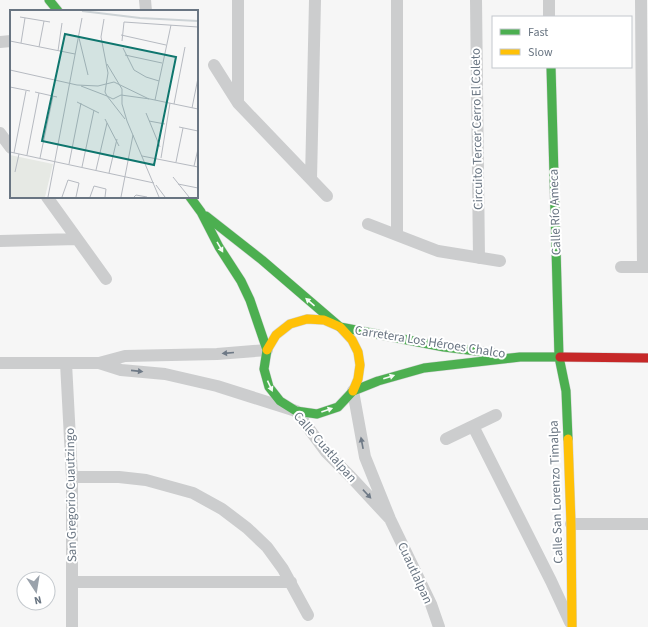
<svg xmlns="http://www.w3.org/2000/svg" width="648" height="627" viewBox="0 0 648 627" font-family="'Source Sans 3',sans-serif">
<rect width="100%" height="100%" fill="#f6f6f6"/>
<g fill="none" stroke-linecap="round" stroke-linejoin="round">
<g stroke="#d2d3d4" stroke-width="10">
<path id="fast" d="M49,0L58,11
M551,67L559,357L566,391L568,439
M190,197L201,212L219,247L241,281L250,300L267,350L264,369L269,387L280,401L296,411L317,414L338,407L353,391L378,381L424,368L520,357H560
M206,216L262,260L340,327L444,347L493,353"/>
</g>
<g stroke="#d2d3d4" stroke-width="10">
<path id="slow" d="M267,350L276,335L290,324L307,319L324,320L340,327L352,340L358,352L360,365L358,379L353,391
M568,439L571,524L572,627"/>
</g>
<g stroke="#d2d3d4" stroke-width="10">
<path id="jam" d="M560,357L648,358"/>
</g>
<path stroke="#cccdce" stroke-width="12" d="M145,0L146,11
M238,0V103
M397,0V235
M476,0L479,258
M549,0V17
M641,0L643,267
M0,42L11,41
M214,65L238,103L327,196
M0,133L11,148
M311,179L315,0
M47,197L106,279
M368,224L438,251L500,261
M0,241L77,239
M621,267H648
M0,363H99L125,356L217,354L267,350
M66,363L72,477V627
M99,363L121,370L165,374L217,386L296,411L326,452L351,477L390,519
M353,391L365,457L390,519L431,604L439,627
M473,426L551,581L570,622
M446,439L496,415
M72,477H119L146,480L193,493L222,509L247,528L267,547L283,569L308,615
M571,524H648
M72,582H291"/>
<use href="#fast" stroke="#4caf50" stroke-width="9"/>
<use href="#slow" stroke="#ffc107" stroke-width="9"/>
<use href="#jam" stroke="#c62828" stroke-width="9"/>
</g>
<defs><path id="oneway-solid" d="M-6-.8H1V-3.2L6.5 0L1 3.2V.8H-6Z"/></defs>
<g fill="#f6fbf6">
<use href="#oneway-solid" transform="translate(220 247) rotate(60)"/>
<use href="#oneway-solid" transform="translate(310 302) rotate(-139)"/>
<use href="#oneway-solid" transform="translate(389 377) rotate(-18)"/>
<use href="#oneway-solid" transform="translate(270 386) rotate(65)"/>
<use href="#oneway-solid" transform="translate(327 410) rotate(-19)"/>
</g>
<g fill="#6e7986">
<use href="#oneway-solid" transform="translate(228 353) rotate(175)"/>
<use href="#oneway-solid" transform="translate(137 371) rotate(6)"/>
<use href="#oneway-solid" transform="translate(362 443) rotate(-101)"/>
<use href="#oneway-solid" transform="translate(367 494) rotate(47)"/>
</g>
<g text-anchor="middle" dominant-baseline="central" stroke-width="4" stroke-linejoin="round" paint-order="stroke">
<g font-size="13" fill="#697582" stroke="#fff">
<text transform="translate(477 129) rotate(-91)">Circuito Tercer Cerro El Coleto</text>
<text transform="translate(555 212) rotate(-92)">Calle Río Ameca</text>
<text transform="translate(430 342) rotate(9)">Carretera Los Héroes Chalco</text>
<text transform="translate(325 447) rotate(49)">Calle Cuatlalpan</text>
<text transform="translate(556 492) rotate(-92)">Calle San Lorenzo Timalpa</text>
<text transform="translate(71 495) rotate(-91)">San Gregorio Cuautzingo</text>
<text transform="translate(415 573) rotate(65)">Cuautlalpan</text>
</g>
</g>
<g transform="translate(10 10)">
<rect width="188" height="188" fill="#f6f6f6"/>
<path d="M0,145L43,154L35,187H0Z" fill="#e6e9e4"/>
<path fill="none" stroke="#cdd3d6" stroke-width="2" d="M72,1L130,8L188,11"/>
<path fill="none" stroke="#b6bac1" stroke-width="1" d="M10,7L40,12M94,9L91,27L98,63L95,82L97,86L103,89L111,85L140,89L188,99M111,25L156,35M69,28L78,65M0,31L65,44M112,31L114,12L188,17M11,33L15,8M29,37L34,11M113,38L124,60L136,67L149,71M48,41L52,13M115,45L152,53M97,54L112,79V94L117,111L149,187M0,60L67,75L88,76L104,72L139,89M71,76L97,86L115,109M0,77L20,81M25,82L47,87M145,90L161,15M67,92L89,103M164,94L175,37M182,98L188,68M136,103L150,137M95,109L109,136M139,111L155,114M169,117L188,121M0,142L144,173M4,143L16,81M17,145L29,83M132,146L188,157M30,148L43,86M151,148L160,93M166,152L173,118M59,154L71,93M184,156L188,139M72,157L84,100M86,160L97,113M5,162L9,144M99,163L107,129M163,167L179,187M168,174L188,178M146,175L155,187M38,187L72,8M52,187L58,170L69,173L66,187M80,187L84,176L96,179L95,187M111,187L123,125M124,187L126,185L137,187"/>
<path fill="#0f766e" fill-opacity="0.15" stroke="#0f766e" stroke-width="2" d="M55,24L166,47L144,155L32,131Z"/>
<rect width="188" height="188" fill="none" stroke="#697582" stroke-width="2"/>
</g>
<rect x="492" y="16" width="140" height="52" fill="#ffffff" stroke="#c3c8cd"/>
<rect x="500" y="29" width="20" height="6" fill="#4caf50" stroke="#c3c8cd"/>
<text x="528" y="36" font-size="12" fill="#697582">Fast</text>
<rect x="500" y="49" width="20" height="6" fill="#ffc107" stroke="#c3c8cd"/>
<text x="528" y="56" font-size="12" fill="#697582">Slow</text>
<g transform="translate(36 591) rotate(168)"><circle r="19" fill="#ffffff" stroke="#c3c8cd"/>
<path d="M0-3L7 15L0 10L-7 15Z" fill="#9aa2ab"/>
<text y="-6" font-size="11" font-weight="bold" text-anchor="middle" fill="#697582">N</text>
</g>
</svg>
